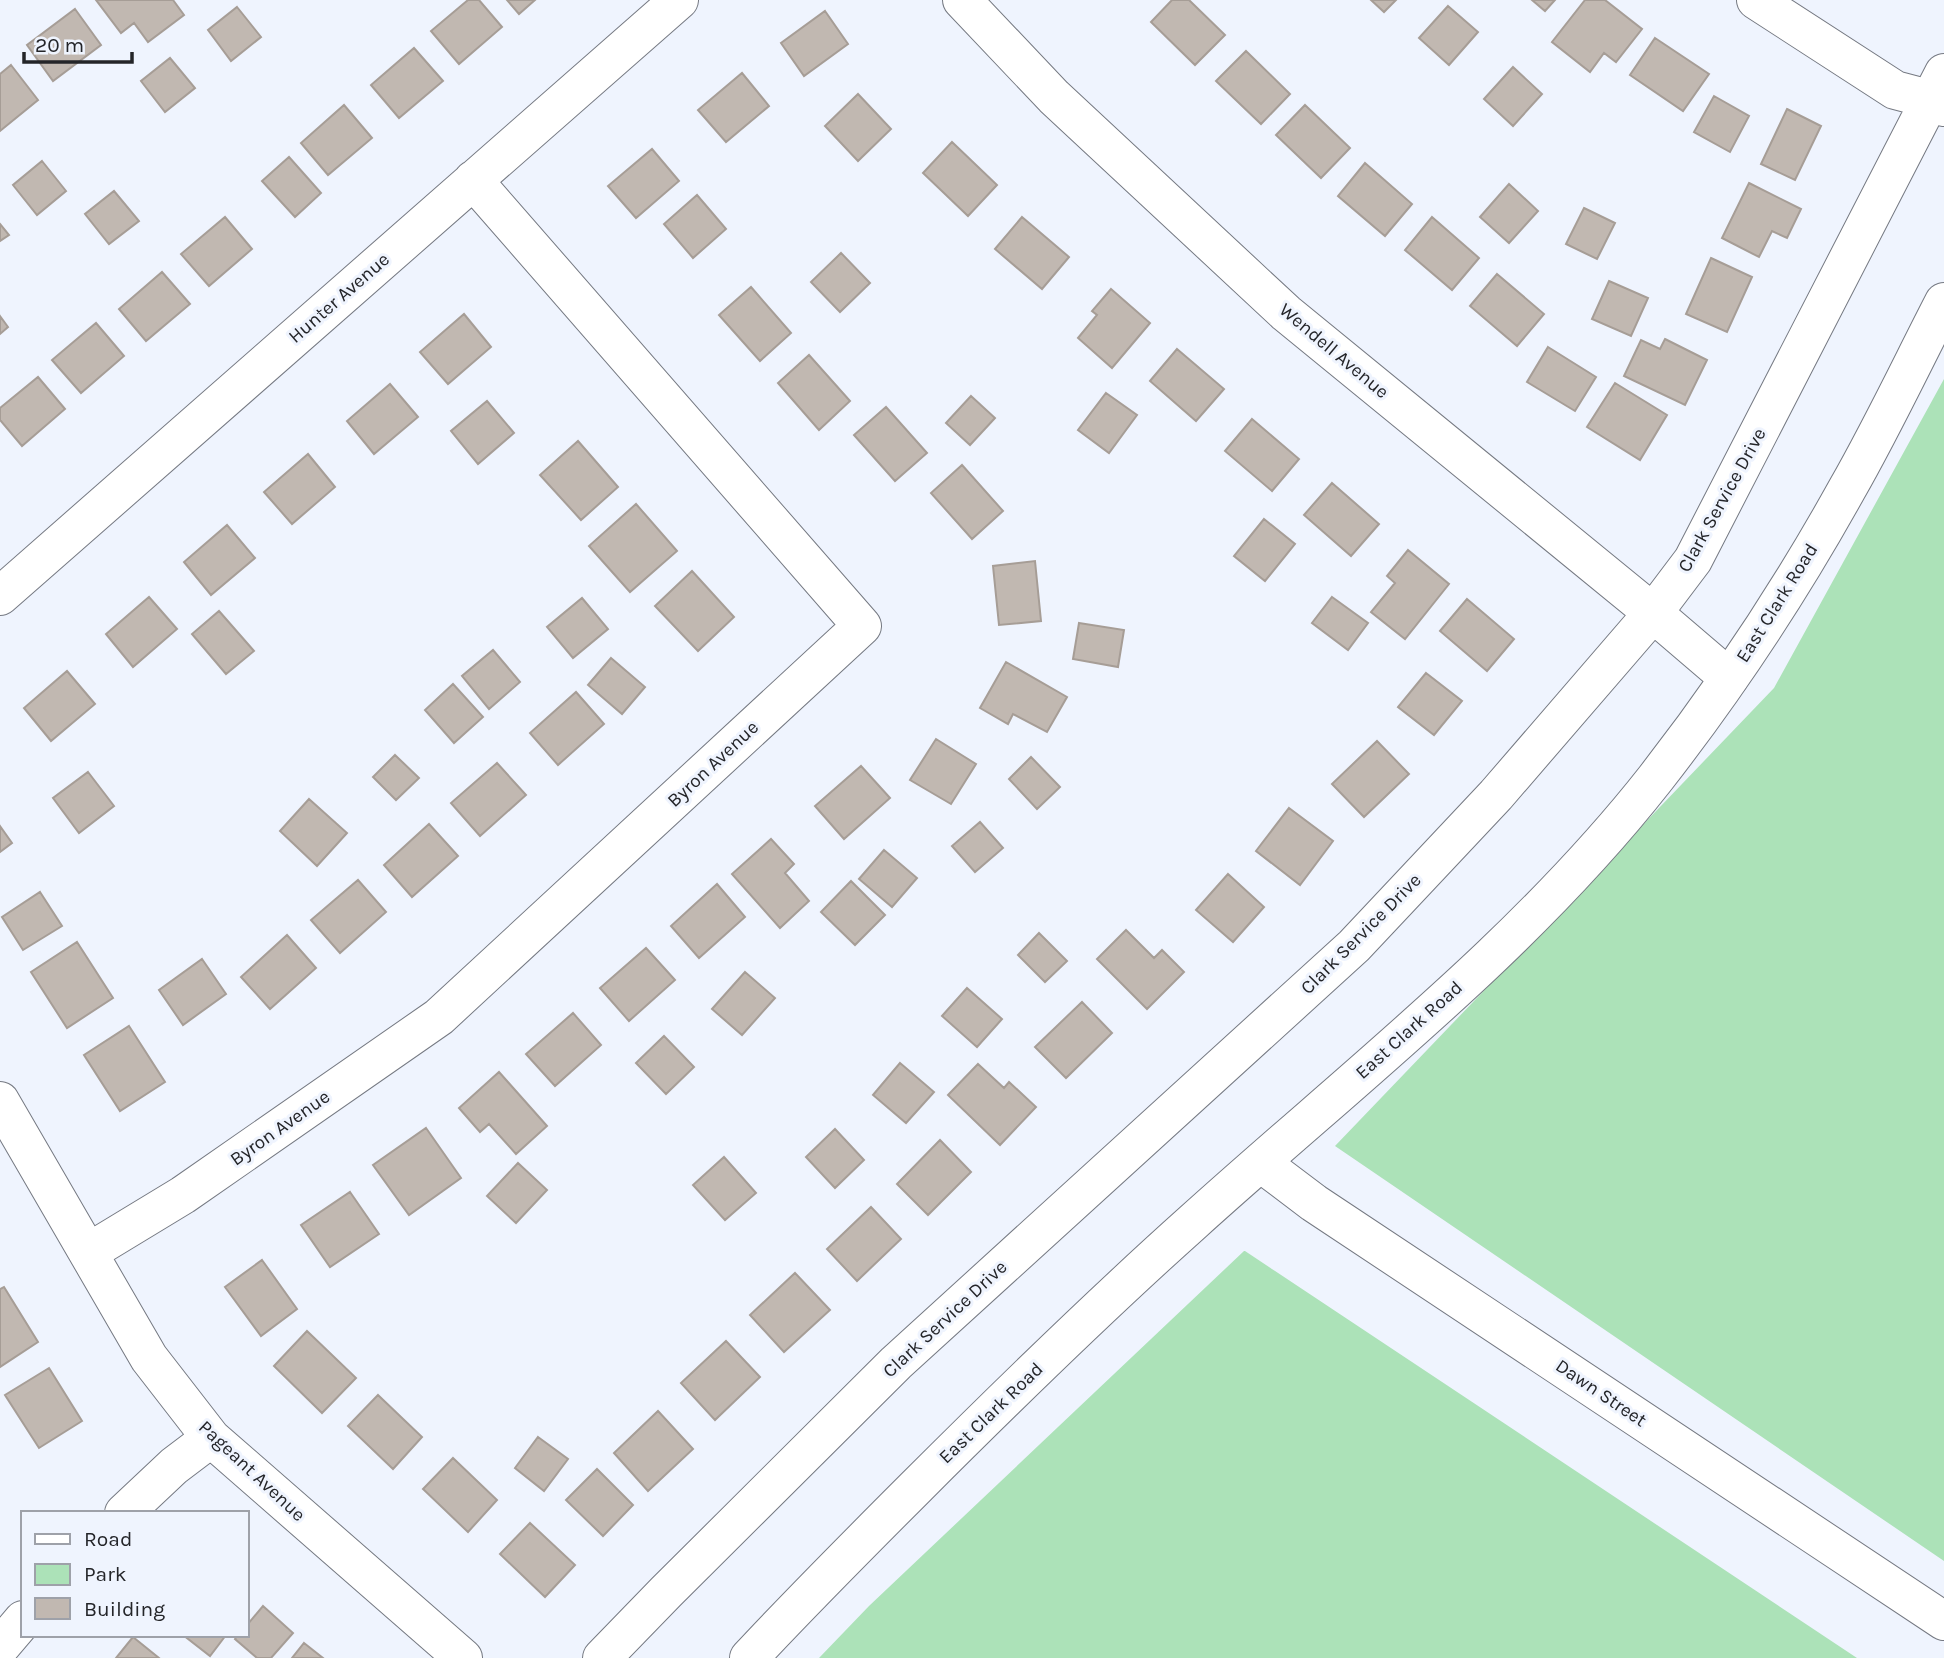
<svg xmlns="http://www.w3.org/2000/svg" width="1944" height="1658" viewBox="0 0 1944 1658" font-family="Karla,sans-serif">
<rect width="100%" height="100%" fill="#eff4fe"/>
<path fill="#ace2b8" d="M1944,379V1561L1335,1146L1774,688Z
M1244,1251H1245L1857,1658H819L869,1606Z"/>
<path fill="#c1b8b1" stroke="#a69d96" stroke-width="2" d="M96,0H173L184,15L148,42L134,23L121,33Z
M468,0H479L502,27L459,64L431,31Z
M507,0H535L519,14Z
M1172,0H1189L1225,35L1195,65L1151,22Z
M1371,0H1396L1384,12Z
M1532,0H1555L1545,11Z
M1585,0H1605L1642,29L1616,62L1604,53L1590,72L1552,42Z
M1448,6L1478,32L1449,65L1419,38Z
M237,7L261,37L231,61L208,30Z
M75,9L101,45L53,81L27,45Z
M825,11L848,44L804,76L781,43Z
M1655,38L1709,74L1683,111L1630,75Z
M414,48L443,81L399,118L371,85Z
M1246,51L1290,94L1261,124L1216,81Z
M170,58L195,88L165,112L141,81Z
M11,65L38,100L0,131V74Z
M1513,67L1542,94L1513,126L1484,99Z
M742,73L769,106L726,142L698,110Z
M858,94L891,129L858,161L825,126Z
M1714,96L1749,116L1730,152L1694,132Z
M344,105L372,138L328,175L301,143Z
M1305,105L1350,148L1321,178L1276,135Z
M1787,109L1821,126L1795,180L1761,164Z
M952,142L997,185L968,216L923,173Z
M652,149L679,181L636,218L608,186Z
M289,157L321,193L295,217L262,181Z
M42,161L66,191L37,215L13,185Z
M1365,163L1412,204L1385,236L1338,196Z
M1749,183L1801,209L1787,238L1772,231L1759,257L1722,238Z
M1509,184L1538,211L1509,243L1480,217Z
M114,191L139,221L109,244L85,214Z
M697,195L726,229L693,258L664,224Z
M1584,208L1615,223L1597,259L1566,244Z
M225,217L252,249L209,286L181,254Z
M1022,217L1069,257L1042,289L995,249Z
M1432,217L1479,258L1452,290L1405,250Z
M0,224L9,235L0,241Z
M841,253L870,283L840,312L811,282Z
M1711,258L1752,277L1727,332L1686,314Z
M162,272L190,304L146,341L119,309Z
M1497,274L1544,314L1517,346L1470,306Z
M1609,281L1648,298L1631,336L1592,319Z
M751,287L791,333L760,361L719,315Z
M1111,289L1150,323L1112,368L1078,338L1097,315L1092,311Z
M464,314L491,347L448,384L420,352Z
M0,316L8,327L0,334Z
M96,323L124,356L81,393L52,360Z
M1665,339L1707,360L1685,405L1624,376L1641,340L1660,349Z
M1548,347L1596,377L1575,411L1527,382Z
M1177,349L1224,389L1196,421L1150,381Z
M809,355L850,401L819,430L778,383Z
M38,377L65,409L22,446L0,420V408Z
M1615,383L1667,415L1640,460L1587,427Z
M390,384L418,417L374,454L347,421Z
M1106,393L1137,415L1109,453L1078,430Z
M971,396L995,418L970,445L946,423Z
M487,401L514,433L478,464L451,431Z
M886,407L927,453L895,481L854,435Z
M1252,419L1299,459L1272,491L1225,451Z
M578,441L618,487L581,520L540,475Z
M308,454L335,487L292,524L264,492Z
M962,465L1003,511L972,539L931,493Z
M1332,483L1379,524L1351,556L1304,515Z
M636,504L677,551L630,592L589,546Z
M1264,519L1295,544L1265,581L1234,556Z
M227,525L255,558L211,595L184,562Z
M1408,550L1449,584L1405,639L1371,612L1395,583L1387,576Z
M1035,561L1041,621L999,625L993,566Z
M692,571L734,617L698,651L655,606Z
M149,597L177,629L133,667L106,634Z
M1332,597L1368,623L1348,650L1312,623Z
M582,598L608,629L573,658L547,627Z
M1467,599L1514,639L1487,671L1440,631Z
M219,611L254,651L226,674L192,634Z
M1079,623L1124,630L1118,667L1073,659Z
M493,650L520,682L489,709L462,676Z
M611,658L645,687L622,714L588,685Z
M1006,662L1067,697L1047,732L1013,714L1008,724L980,708Z
M67,671L95,704L51,741L24,708Z
M1426,673L1462,701L1434,735L1398,707Z
M453,684L483,717L454,743L425,710Z
M576,692L604,724L558,765L530,733Z
M936,739L976,764L951,804L910,780Z
M1377,741L1409,774L1364,817L1332,784Z
M395,755L419,778L396,800L373,777Z
M1031,757L1060,787L1037,809L1009,779Z
M497,763L526,795L480,836L451,803Z
M861,766L890,798L844,839L815,806Z
M88,772L114,806L79,833L53,798Z
M309,799L347,833L317,866L280,831Z
M1289,808L1333,841L1300,885L1256,851Z
M980,822L1003,848L975,872L952,846Z
M429,824L458,856L412,897L384,865Z
M0,826L12,843L0,852Z
M771,839L794,864L785,873L809,901L780,928L732,874Z
M884,850L917,878L892,907L859,879Z
M1228,874L1264,907L1233,942L1196,910Z
M358,880L386,912L340,953L311,920Z
M851,881L885,915L855,945L821,912Z
M717,884L745,917L699,958L671,926Z
M40,892L62,926L23,950L2,917Z
M1126,930L1154,958L1162,950L1184,972L1147,1009L1097,959Z
M1039,933L1067,961L1045,982L1018,955Z
M287,935L316,968L270,1009L241,977Z
M77,942L113,998L67,1028L31,972Z
M646,948L675,980L629,1021L600,988Z
M202,959L226,994L183,1025L159,990Z
M745,972L775,998L742,1035L712,1009Z
M967,988L1002,1019L977,1047L942,1016Z
M1082,1002L1112,1033L1066,1078L1035,1047Z
M573,1013L601,1045L555,1086L526,1054Z
M129,1026L165,1082L120,1111L84,1055Z
M664,1036L694,1067L666,1094L636,1063Z
M900,1063L934,1092L906,1123L873,1095Z
M978,1064L1004,1088L1009,1082L1036,1107L1000,1145L948,1095Z
M499,1072L547,1126L516,1154L489,1124L480,1132L459,1108Z
M426,1128L461,1178L409,1215L373,1165Z
M835,1129L864,1160L835,1188L806,1157Z
M940,1140L971,1172L928,1215L897,1184Z
M724,1157L756,1193L725,1220L693,1185Z
M518,1163L547,1190L516,1223L487,1196Z
M350,1192L379,1234L330,1267L301,1225Z
M871,1207L901,1239L857,1281L827,1249Z
M262,1260L297,1309L261,1336L225,1287Z
M795,1273L830,1310L784,1352L750,1315Z
M4,1287L38,1342L0,1367V1289Z
M307,1331L356,1378L322,1413L274,1366Z
M726,1341L760,1377L715,1420L681,1383Z
M49,1368L82,1421L39,1448L5,1395Z
M378,1395L422,1437L393,1469L348,1426Z
M658,1411L693,1449L648,1491L614,1453Z
M538,1437L568,1459L544,1491L515,1468Z
M453,1458L497,1500L468,1532L423,1489Z
M597,1469L633,1505L603,1536L566,1500Z
M530,1523L575,1565L545,1597L500,1554Z
M263,1606L293,1633L271,1658H257L235,1639L238,1635H247V1625Z
M183,1635H226L210,1656Z
M133,1637L159,1658H116Z
M304,1643L323,1658H292Z"/>
<g fill="none" stroke-linecap="round" stroke-linejoin="round">
<g stroke="#757982" stroke-width="40">
<path id="minor" d="M962,0L1054,97L1286,313L1653,613L1729,678
M1756,0L1895,90L1929,99L1944,107
M0,596L679,0
M0,1101L149,1358L211,1438L463,1658
M89,1252L183,1195L439,1017L862,626L473,180
M124,1513L174,1466L211,1438
M0,1647L23,1620
M602,1658L666,1592L896,1363L1354,946L1496,795L1653,613L1693,560L1944,73"/>
</g>
<g stroke="#757982" stroke-width="40">
<path id="tertiary" d="M1261,1163L1314,1203L1944,1621"/>
</g>
<g stroke="#757982" stroke-width="40">
<path id="secondary" d="M749,1658C803,1600 859,1544 915,1488C1006,1397 1098,1307 1193,1222C1351,1079 1523,947 1655,779C1726,688 1791,590 1847,489C1882,428 1912,364 1944,302"/>
</g>
<use href="#minor" stroke="#fff" stroke-width="38"/>
<use href="#tertiary" stroke="#fff" stroke-width="38"/>
<use href="#secondary" stroke="#fff" stroke-width="38"/>
</g>
<g text-anchor="middle" dominant-baseline="central" stroke-width="6" stroke-linejoin="round" paint-order="stroke">
<g font-size="19" fill="#242529" stroke="#eff4fe">
<text transform="translate(339 298) rotate(-41)">Hunter Avenue</text>
<text transform="translate(1334 351) rotate(40)">Wendell Avenue</text>
<text transform="translate(1722 500) rotate(-61)">Clark Service Drive</text>
<text transform="translate(1777 603) rotate(-58)">East Clark Road</text>
<text transform="translate(713 764) rotate(-43)">Byron Avenue</text>
<text transform="translate(1361 934) rotate(-45)">Clark Service Drive</text>
<text transform="translate(1409 1030) rotate(-42)">East Clark Road</text>
<text transform="translate(280 1128) rotate(-35)">Byron Avenue</text>
<text transform="translate(945 1319) rotate(-43)">Clark Service Drive</text>
<text transform="translate(1601 1393) rotate(34)">Dawn Street</text>
<text transform="translate(991 1413) rotate(-44)">East Clark Road</text>
<text transform="translate(252 1471) rotate(43)">Pageant Avenue</text>
</g>
</g>
<rect x="21" y="1511" width="228" height="126" fill="#eff4fe" stroke="#9ea1a9" stroke-width="2"/>
<rect x="35" y="1534" width="35" height="10" fill="#ffffff" stroke="#9ea1a9" stroke-width="2"/>
<text x="84" y="1546" font-size="21" fill="#242529">Road</text>
<rect x="35" y="1564" width="35" height="21" fill="#ace2b8" stroke="#9ea1a9" stroke-width="2"/>
<text x="84" y="1581" font-size="21" fill="#242529">Park</text>
<rect x="35" y="1598" width="35" height="21" fill="#c1b8b1" stroke="#9ea1a9" stroke-width="2"/>
<text x="84" y="1616" font-size="21" fill="#242529">Building</text>
<path d="M24 52v10h108v-10" fill="none" stroke="#242529" stroke-width="3.5"/>
<text x="35" y="52" font-size="21" fill="#242529" stroke="#eff4fe" stroke-width="5" paint-order="stroke">20 m</text>
</svg>
